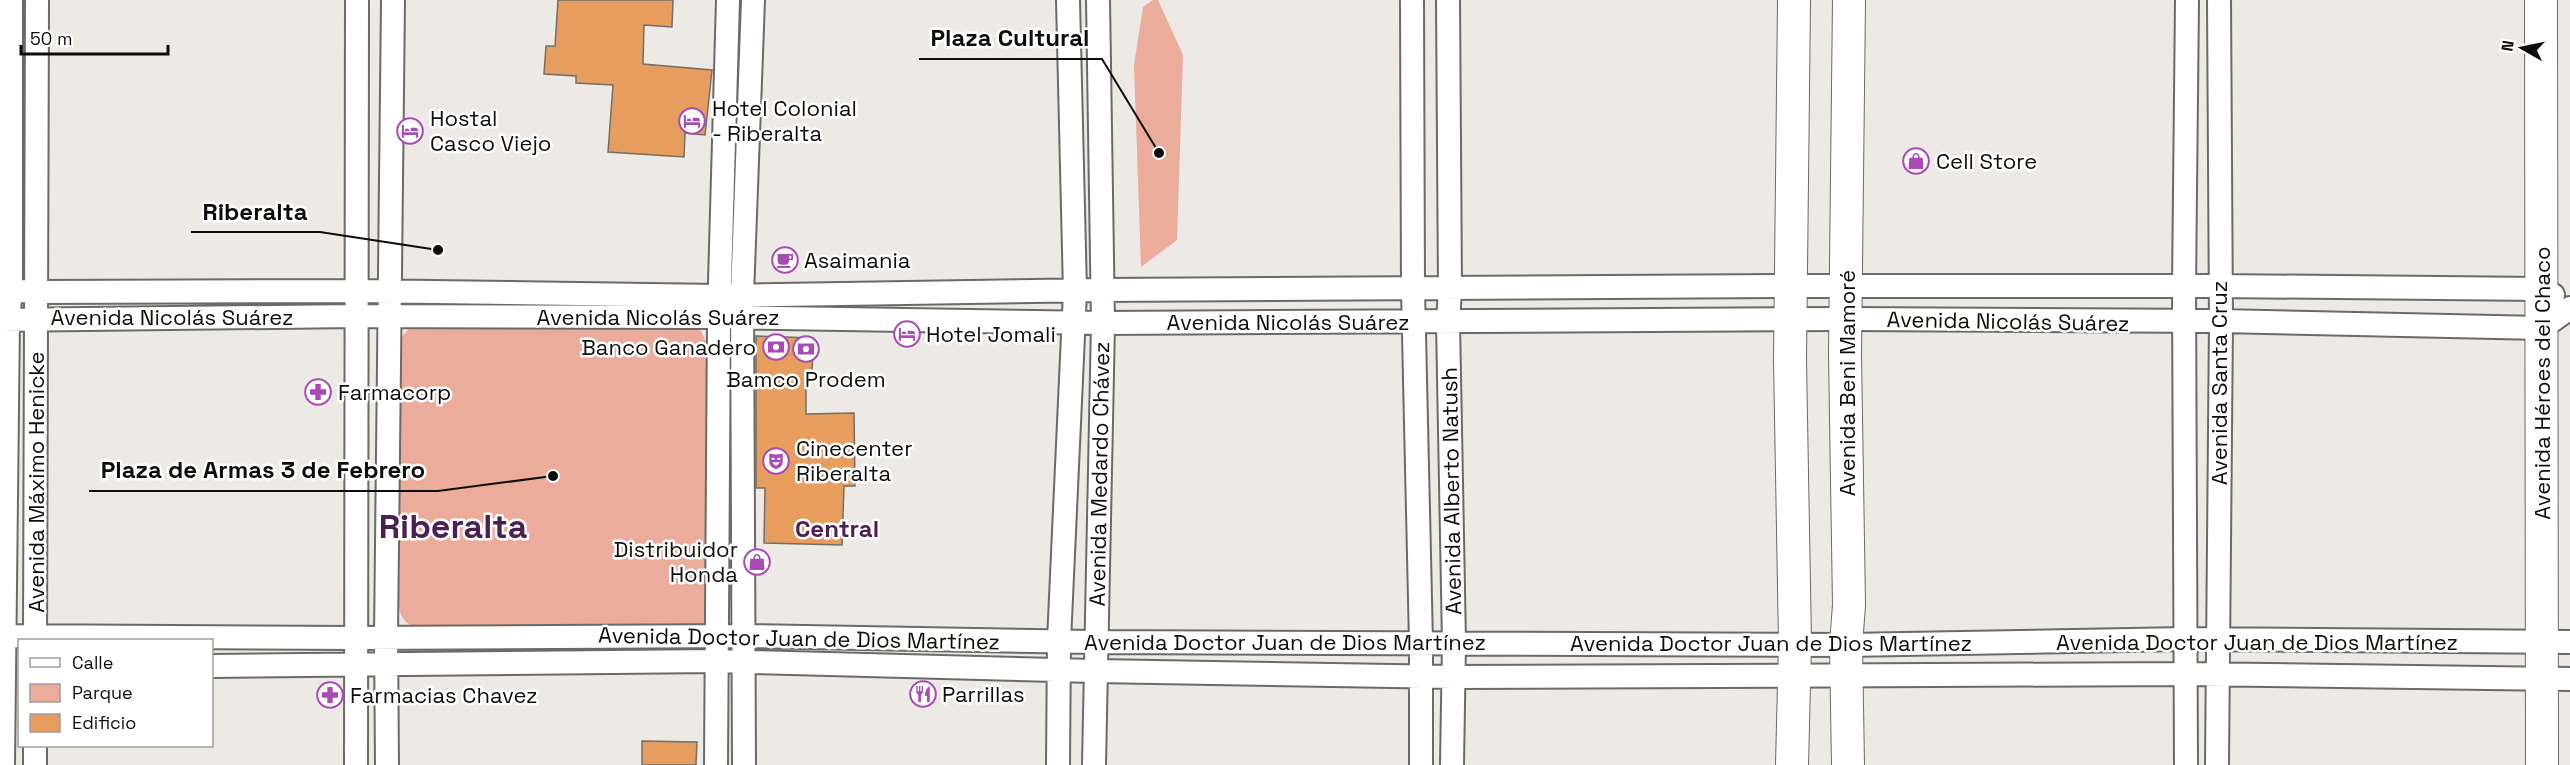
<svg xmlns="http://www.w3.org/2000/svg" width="2570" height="765" viewBox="0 0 2570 765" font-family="'Space Grotesk',sans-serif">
<rect width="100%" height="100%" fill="#edeae5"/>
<path fill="#ebac9b" d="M1153,0H1158L1183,55L1177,240L1141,267L1134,65L1143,7Z
M687,325L701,331L707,344L710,616L699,628H418C407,625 401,619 399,607L398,345L401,337L411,327Z"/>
<path fill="#e69d5e" stroke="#726e6b" stroke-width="1.5" d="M558,0H673L672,27L644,25L643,64L712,70L705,135L685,133L684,157L608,152L613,85L576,83V76L544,74L546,46H555Z
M756,336L813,338L812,376H806V414L854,413L855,486H844L842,545L764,543L765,488H756Z
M642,741L697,742L696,765H642Z"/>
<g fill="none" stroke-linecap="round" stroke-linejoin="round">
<g stroke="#6c6a66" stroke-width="26">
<path id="street" d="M1412,0L1413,290L1421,643V765
M1448,0L1450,290L1448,322L1454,643L1452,765
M0,290L36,292L356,291L720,296L1100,290L1792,286H2220L2541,289L2553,295
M0,320L356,316L719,317L1103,323L1845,319L2221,321L2542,328L2570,308
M0,636L356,638L744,636L1096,642L1846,645L2185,639L2570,642
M35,640L37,0
M212,666L716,661L1095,671L1454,677L2186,674L2570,679
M3,765L8,319L11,291V0
M35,765V746
M356,765L357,0
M387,765L386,636L393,0
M716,765L719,317L728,0
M744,765L742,295L753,0
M1058,765L1059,641L1075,292L1068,0
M1094,765L1103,323L1098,0
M2186,765L2184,287L2187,0
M2217,765L2221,321L2219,0"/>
</g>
<g stroke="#6c6a66" stroke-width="34">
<path id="secondary" d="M2541,0L2542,765
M1792,765L1795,643L1790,360L1794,0
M1848,765L1846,645L1849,605L1845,354L1849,0"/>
</g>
<use href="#street" stroke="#fff" stroke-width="22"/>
<use href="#secondary" stroke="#fff" stroke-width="32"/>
</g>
<defs>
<g id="hotel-ring" transform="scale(1.35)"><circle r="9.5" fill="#fff" stroke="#a84bb5" stroke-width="1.5"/><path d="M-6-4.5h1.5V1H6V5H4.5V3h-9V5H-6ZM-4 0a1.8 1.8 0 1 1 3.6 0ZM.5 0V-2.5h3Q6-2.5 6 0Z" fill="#a84bb5"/></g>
<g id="shop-ring" transform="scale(1.35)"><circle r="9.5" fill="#fff" stroke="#a84bb5" stroke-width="1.5"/><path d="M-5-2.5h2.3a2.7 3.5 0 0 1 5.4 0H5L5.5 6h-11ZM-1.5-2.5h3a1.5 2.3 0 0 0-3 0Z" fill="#a84bb5"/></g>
<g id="cafe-ring" transform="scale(1.35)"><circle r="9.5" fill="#fff" stroke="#a84bb5" stroke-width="1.5"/><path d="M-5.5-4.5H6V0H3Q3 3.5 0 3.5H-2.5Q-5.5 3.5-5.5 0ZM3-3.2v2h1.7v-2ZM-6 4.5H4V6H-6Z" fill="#a84bb5"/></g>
<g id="bank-ring" transform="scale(1.35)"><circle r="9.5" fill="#fff" stroke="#a84bb5" stroke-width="1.5"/><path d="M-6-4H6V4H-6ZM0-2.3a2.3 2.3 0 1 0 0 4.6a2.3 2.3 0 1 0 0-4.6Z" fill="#a84bb5"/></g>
<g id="pharmacy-ring" transform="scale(1.35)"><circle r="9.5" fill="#fff" stroke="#a84bb5" stroke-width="1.5"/><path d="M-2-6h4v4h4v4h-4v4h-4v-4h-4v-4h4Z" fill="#a84bb5"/></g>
<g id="theatre-ring" transform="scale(1.35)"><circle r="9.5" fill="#fff" stroke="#a84bb5" stroke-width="1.5"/><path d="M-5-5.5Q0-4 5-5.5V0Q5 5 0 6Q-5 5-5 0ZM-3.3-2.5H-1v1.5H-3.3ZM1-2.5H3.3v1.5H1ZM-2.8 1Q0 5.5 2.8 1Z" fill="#a84bb5"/></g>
<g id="restaurant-ring" transform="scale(1.35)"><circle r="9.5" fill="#fff" stroke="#a84bb5" stroke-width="1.5"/><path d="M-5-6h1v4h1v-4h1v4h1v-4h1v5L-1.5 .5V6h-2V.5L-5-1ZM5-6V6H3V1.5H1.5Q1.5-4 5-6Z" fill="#a84bb5"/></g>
</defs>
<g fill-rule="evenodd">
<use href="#hotel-ring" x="692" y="121"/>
<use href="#hotel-ring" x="410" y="131"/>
<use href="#shop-ring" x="1916" y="161"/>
<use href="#cafe-ring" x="785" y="260"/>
<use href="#hotel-ring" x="907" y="334"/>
<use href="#bank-ring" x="776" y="347"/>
<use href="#bank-ring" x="806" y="349"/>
<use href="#pharmacy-ring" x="318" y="392"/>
<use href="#theatre-ring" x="776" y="461"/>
<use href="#shop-ring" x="757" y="562"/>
<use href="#restaurant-ring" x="923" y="694"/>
<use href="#pharmacy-ring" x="330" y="695"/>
</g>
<g text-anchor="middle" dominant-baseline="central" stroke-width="5" stroke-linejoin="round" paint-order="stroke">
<g font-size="22" fill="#0d0d0b" stroke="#fff" text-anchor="start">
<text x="712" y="108">Hotel Colonial<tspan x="712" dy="25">- Riberalta</tspan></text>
<text x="430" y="118">Hostal<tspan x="430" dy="25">Casco Viejo</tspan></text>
<text x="1936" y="161">Cell Store</text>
<text x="804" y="260">Asaimania</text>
<text x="926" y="334">Hotel Jomali</text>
<text x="756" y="347" text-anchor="end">Banco Ganadero</text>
<text x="806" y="379" text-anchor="middle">Bamco Prodem</text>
<text x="338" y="392">Farmacorp</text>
<text x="796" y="448">Cinecenter<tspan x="796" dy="25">Riberalta</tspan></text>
<text x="738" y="549" text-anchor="end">Distribuidor<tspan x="738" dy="25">Honda</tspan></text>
<text x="942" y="694">Parrillas</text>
<text x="350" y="695">Farmacias Chavez</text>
</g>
<g font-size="22" fill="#0d0d0b" stroke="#fff">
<text x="172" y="317">Avenida Nicolás Suárez</text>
<text x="658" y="317">Avenida Nicolás Suárez</text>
<text transform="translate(2008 321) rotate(1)">Avenida Nicolás Suárez</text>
<text x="1288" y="322">Avenida Nicolás Suárez</text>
<text transform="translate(1847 383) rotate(-90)">Avenida Beni Mamoré</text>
<text transform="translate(2219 383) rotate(-90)">Avenida Santa Cruz</text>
<text transform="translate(2542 383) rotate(-90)">Avenida Héroes del Chaco</text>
<text transform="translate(1099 474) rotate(-89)">Avenida Medardo Chávez</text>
<text transform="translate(36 482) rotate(-90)">Avenida Máximo Henicke</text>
<text transform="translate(1451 491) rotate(-91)">Avenida Alberto Natush</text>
<text transform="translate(799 638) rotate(1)">Avenida Doctor Juan de Dios Martínez</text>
<text x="1285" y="642">Avenida Doctor Juan de Dios Martínez</text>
<text x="2257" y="642">Avenida Doctor Juan de Dios Martínez</text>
<text x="1771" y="643">Avenida Doctor Juan de Dios Martínez</text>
</g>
<g font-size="24" font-weight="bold" fill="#4d2053" stroke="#fff">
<text x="837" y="528">Central</text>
</g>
<g font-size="34" font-weight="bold" fill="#4d2053" stroke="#fff">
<text x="453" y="526">Riberalta</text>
</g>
</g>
<path fill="none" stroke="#0d0d0b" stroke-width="2" d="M1159 153L1102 59H919M438 250L320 232H191M553 476L438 491H89"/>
<g fill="#0d0d0b" stroke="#fff" stroke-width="2">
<circle cx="1159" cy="153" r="6"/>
<circle cx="438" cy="250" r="6"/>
<circle cx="553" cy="476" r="6"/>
</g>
<g font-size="24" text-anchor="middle" font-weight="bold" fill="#0d0d0b" stroke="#fff" stroke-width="5" stroke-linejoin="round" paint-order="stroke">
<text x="1010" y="46">Plaza Cultural</text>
<text x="255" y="220">Riberalta</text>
<text x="263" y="478">Plaza de Armas 3 de Febrero</text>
</g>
<rect x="18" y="639" width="195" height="108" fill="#ffffff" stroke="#9e9e9d" stroke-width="1.5"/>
<rect x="30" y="658" width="30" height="9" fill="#ffffff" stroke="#9e9e9d" stroke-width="1.5"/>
<text x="72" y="669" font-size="18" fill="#0d0d0b">Calle</text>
<rect x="30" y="684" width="30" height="18" fill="#ebac9b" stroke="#9e9e9d" stroke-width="1.5"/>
<text x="72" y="699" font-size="18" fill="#0d0d0b">Parque</text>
<rect x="30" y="714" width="30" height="18" fill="#e69d5e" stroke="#9e9e9d" stroke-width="1.5"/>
<text x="72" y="729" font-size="18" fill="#0d0d0b">Edificio</text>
<g transform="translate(2522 48) rotate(279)" stroke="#ffffff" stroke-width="4.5" paint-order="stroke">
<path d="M0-4.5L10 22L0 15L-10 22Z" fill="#0d0d0b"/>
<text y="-9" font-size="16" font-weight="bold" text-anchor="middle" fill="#0d0d0b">N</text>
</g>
<path d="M21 45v9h147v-9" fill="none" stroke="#0d0d0b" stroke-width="3"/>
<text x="30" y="45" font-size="18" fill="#0d0d0b" stroke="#ffffff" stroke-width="4.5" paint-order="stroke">50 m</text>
</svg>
